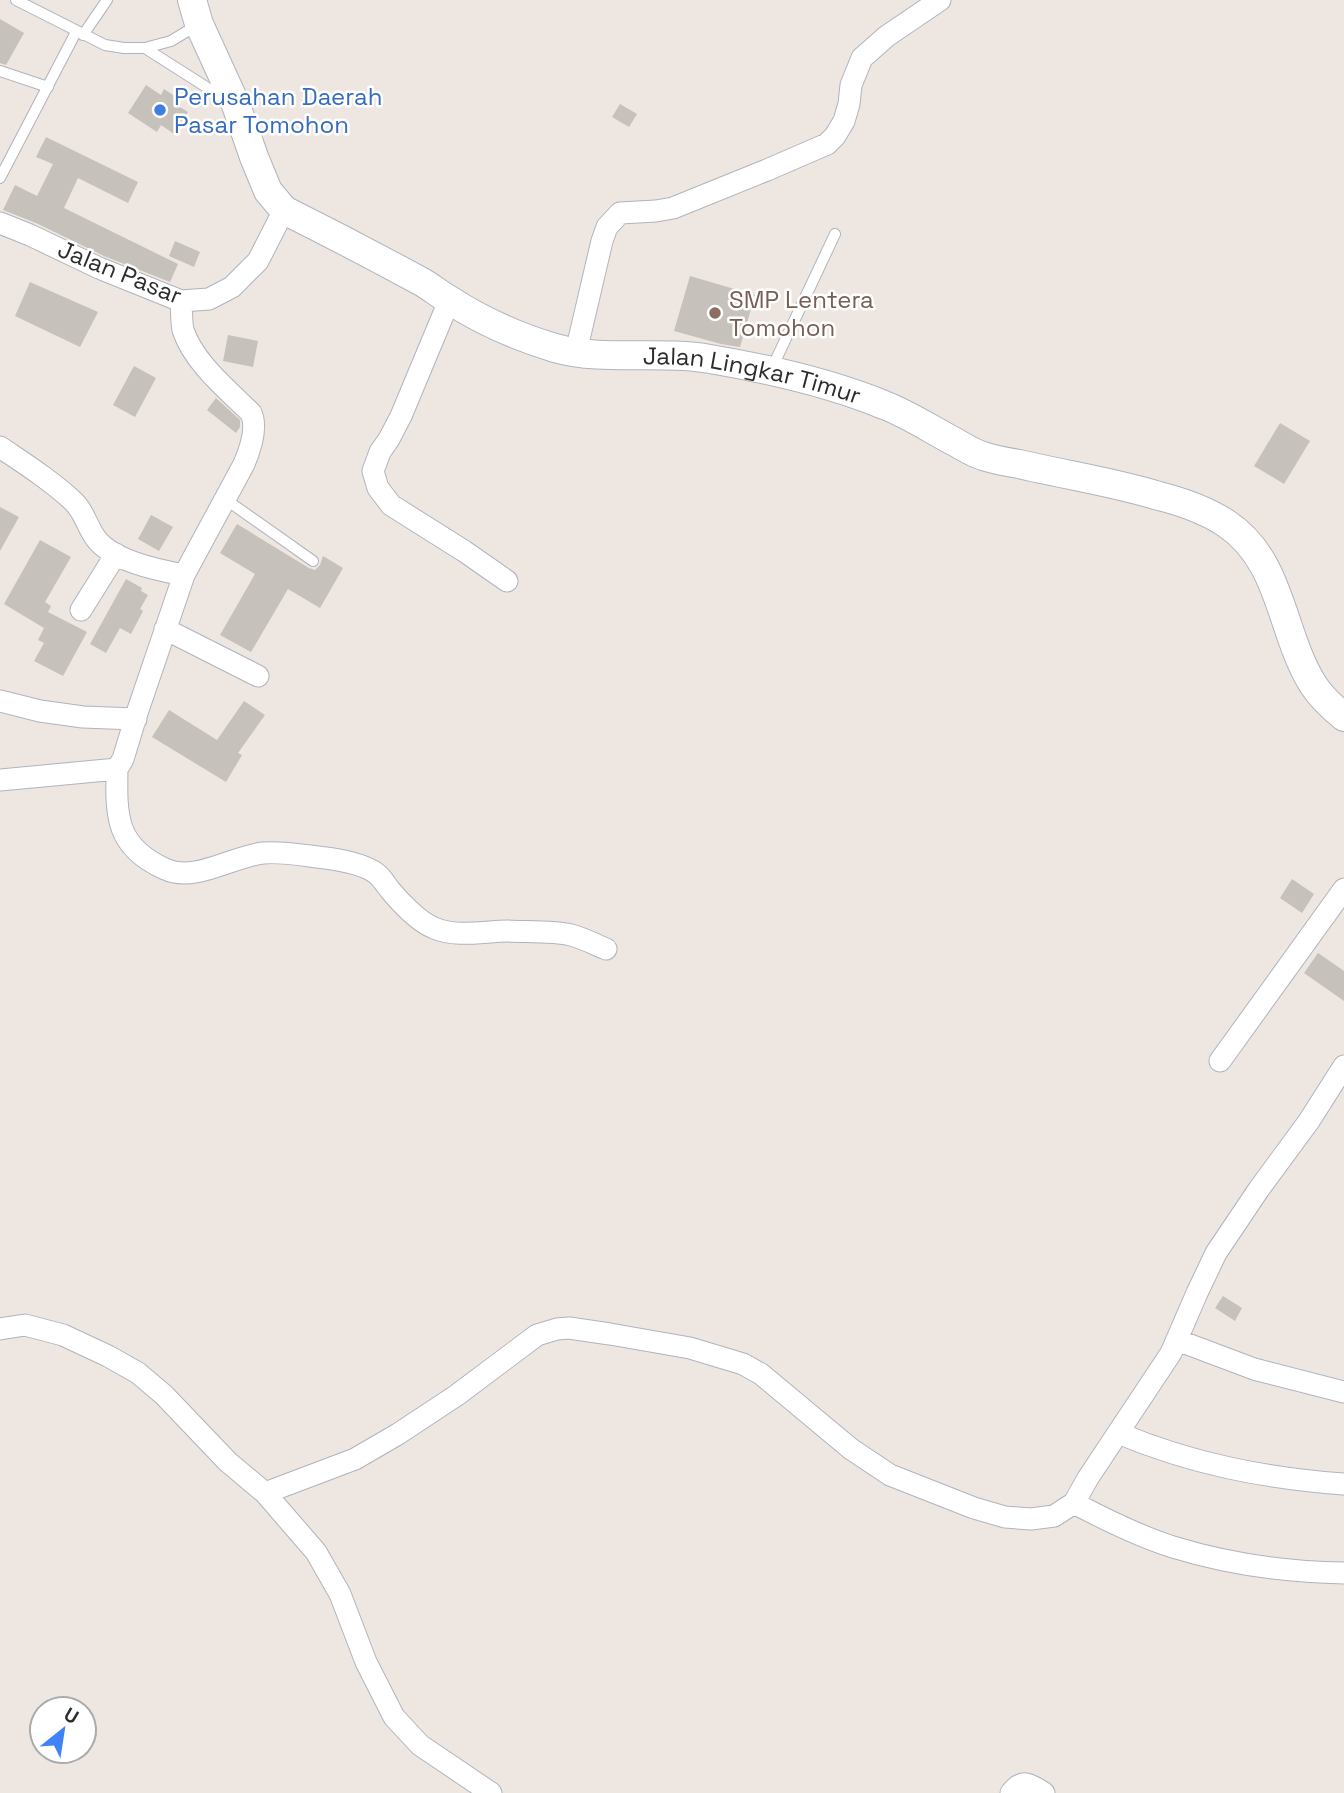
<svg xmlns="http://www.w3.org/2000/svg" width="1344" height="1793" viewBox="0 0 1344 1793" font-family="'Space Grotesk',sans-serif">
<rect width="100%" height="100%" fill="#eee6e0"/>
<path fill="#c7c1bb" d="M0,19L24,33L6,65L0,63Z
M146,85L161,95L164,89L179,99L175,104L188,112L174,134L161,125L157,132L128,113Z
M620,104L637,114L629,127L612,117Z
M46,137L138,182L128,203L78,178L64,208L178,264L170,282L104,256L36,223L3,210L15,185L37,196L53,164L36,157Z
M175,241L200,252L194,267L169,256Z
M690,276L755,295L740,347L721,344L674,331Z
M30,282L98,312L80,347L15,316Z
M228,335L258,341L253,367L223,361Z
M134,366L156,378L135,417L113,405Z
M216,398L240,420V427L236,433L207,410Z
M1280,423L1310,441L1284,484L1254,466Z
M0,507L19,517L0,551Z
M151,515L173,527L159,551L138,539Z
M237,524L309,568L315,570L320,565L323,556L343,568L320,608L288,589L251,652L220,635L255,574L220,553Z
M40,540L71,557L45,602L51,606L48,612L87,632L63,676L34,661L44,643L38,640L44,628L4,604Z
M126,579L142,588L141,591L148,595L140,609L143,611L131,634L120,628L106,653L90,644Z
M244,701L265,715L238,753L242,755L226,782L152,737L169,710L217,740Z
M1292,879L1314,894L1302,913L1280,898Z
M1318,953L1344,971V1001L1304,973Z
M1223,1296L1242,1308L1235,1321L1215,1308Z"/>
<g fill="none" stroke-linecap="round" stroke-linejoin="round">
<g stroke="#b0b4bd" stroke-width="12">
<path id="service" d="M16,0L105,45L124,48H145L171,41L199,24
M83,35L107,0
M145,48L225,99
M0,71L48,87
M0,178L76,32
M772,368L835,234
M225,499L313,561"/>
</g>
<g stroke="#b0b4bd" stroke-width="23">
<path id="minor" d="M0,223L30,235L99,268L181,301L209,299L232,287L258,261L284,210
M449,301L401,416L389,439L380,452L373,471L378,488L391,505L464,551L507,581
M576,352L602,241L607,227L620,213L656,211L673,208L767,170L827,144L835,136L844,121L849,104L851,85L862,58L887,36L940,0
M0,447C25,464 52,481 74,502C84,512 86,523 93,534C107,560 157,570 184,575L244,464C250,450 258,428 251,413C227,389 194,363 183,330C181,321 182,310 181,301
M81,610L116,554
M165,629L258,676
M0,701L40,711L83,717L136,719
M117,769C116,817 116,847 165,869C195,883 233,856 263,853C282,851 307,856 326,858C340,860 366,865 377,874C382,878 386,885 390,890C400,902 419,922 434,928C457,938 484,931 508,931C524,932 556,931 571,935C583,938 594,944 606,949
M0,780L117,769L123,759L138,710L184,575
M1220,1061L1344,889
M0,1329L25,1325L63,1335L108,1356L138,1373L164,1395L228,1462L265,1493L316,1552L340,1594L366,1662L394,1717L420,1745L491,1793
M1177,1340L1254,1369L1344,1392
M1118,1433C1192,1464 1264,1478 1344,1484
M265,1493L355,1459L398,1434L457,1395L537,1335L557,1329L569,1328L610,1334L690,1348L743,1364L761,1374L851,1449L890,1475L974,1508L1005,1517L1031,1519L1054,1516L1074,1503L1088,1478L1171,1353L1197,1293L1216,1253L1259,1189L1309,1121L1344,1066
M1074,1503C1106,1520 1138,1536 1173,1547C1228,1564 1287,1572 1344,1573
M1011,1793C1022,1778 1030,1784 1044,1793"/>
</g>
<g stroke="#b0b4bd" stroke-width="30">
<g id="secondary">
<path id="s1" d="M192,0L199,24L236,105L254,157L268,191L284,210C330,233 376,257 422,282C431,287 439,294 448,299C480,320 518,337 555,348C605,362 659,350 710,359C769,369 828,382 884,405C908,414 932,430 955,442C964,447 973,453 983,456C995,460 1007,462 1019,464C1066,475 1113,482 1159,496C1183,502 1206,510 1227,524C1283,562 1280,633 1314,686C1322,698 1333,708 1344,717"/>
</g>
</g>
<use href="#service" stroke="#fff" stroke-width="10"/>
<use href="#minor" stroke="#fff" stroke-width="21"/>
<use href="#secondary" stroke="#fff" stroke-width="28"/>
</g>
<circle fill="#3f7fe0" stroke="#fff" stroke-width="2.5" cx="160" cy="110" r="7"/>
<circle fill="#8d6e63" stroke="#fff" stroke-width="2.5" cx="715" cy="313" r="7"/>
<g text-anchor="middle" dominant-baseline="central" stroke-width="5" stroke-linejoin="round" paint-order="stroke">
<g font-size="24" fill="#366cbe" stroke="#fff" text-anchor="start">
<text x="174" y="96">Perusahan Daerah<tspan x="174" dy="28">Pasar Tomohon</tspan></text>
</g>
<g font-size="24" fill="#2d2d2d" stroke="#fff">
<text transform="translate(120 272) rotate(22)">Jalan Pasar</text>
<text stroke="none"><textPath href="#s1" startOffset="735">Jalan Lingkar Timur</textPath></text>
</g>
<g font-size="24" fill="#785e54" stroke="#fff" text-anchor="start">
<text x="729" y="299">SMP Lentera<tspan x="729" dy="28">Tomohon</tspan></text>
</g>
</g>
<g transform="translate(63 1730) rotate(30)"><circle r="33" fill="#ffffff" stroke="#ababab" stroke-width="2"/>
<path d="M0-5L12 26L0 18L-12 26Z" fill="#4182f9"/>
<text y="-10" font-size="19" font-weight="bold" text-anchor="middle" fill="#2d2d2d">U</text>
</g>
</svg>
